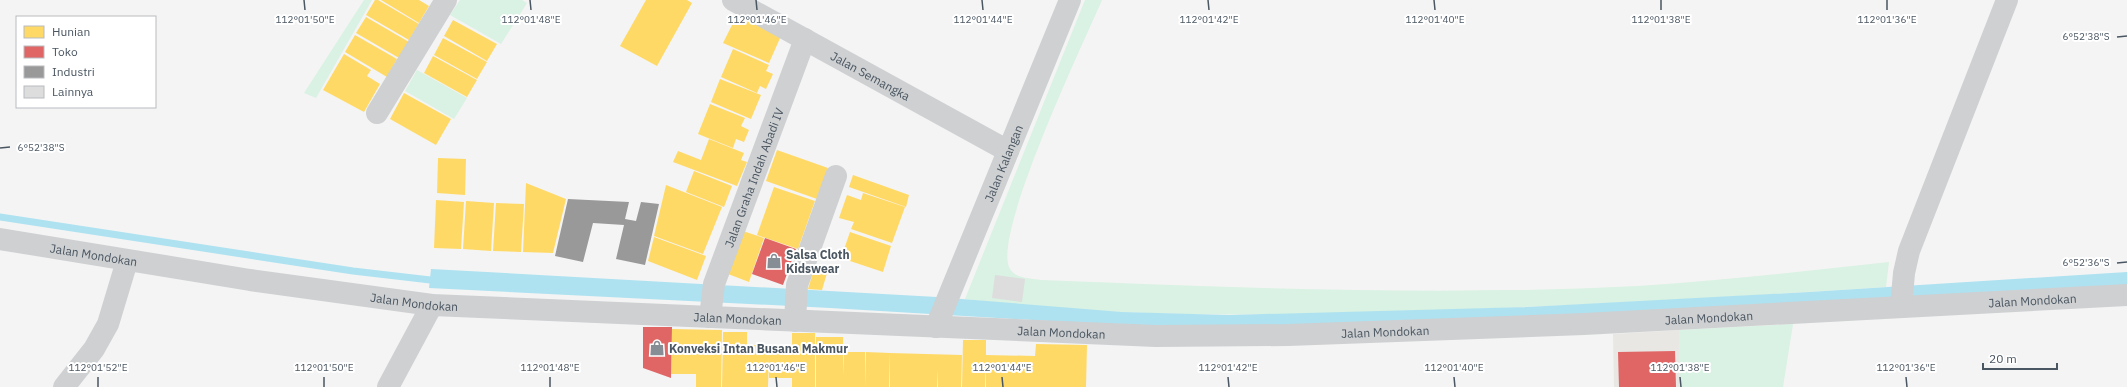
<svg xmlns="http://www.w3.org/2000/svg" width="2127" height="387" viewBox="0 0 2127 387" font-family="'IBM Plex Sans',sans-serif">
<rect width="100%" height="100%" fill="#f4f4f4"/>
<path fill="#e8e7e3" d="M1679,330V387H1614L1613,334Z"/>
<path fill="#d9f2e3" d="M364,0H372L316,98L304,93Z
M460,0H522L527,3L501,44L450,15Z
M1085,0H1102C1083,44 994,231 1009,267C1014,279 1030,278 1041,280C1240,288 1439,296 1638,286C1722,281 1806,271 1889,262L1886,287C1719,298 1553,307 1386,312C1246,316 1105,317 965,299Z
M417,70L467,98L454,119L405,91Z
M1793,324L1783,387H1679V330Z"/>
<path fill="#aee2f0" d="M431,269L937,297L1122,312L1229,315L1527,307L1809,292L2127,272V287L1342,326H1132L830,308L429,288Z"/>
<path fill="#ffd966" d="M375,0H378L419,24L409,40L366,15Z
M381,0H419L429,6L419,23Z
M646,0H687L692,3L657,66L620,46Z
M738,13L781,36L769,63L723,43Z
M366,17L409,42L399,58L356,33Z
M453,20L497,44L487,61L444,36Z
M355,35L397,59L387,77L345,52Z
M443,38L487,62L477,79L434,55Z
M733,49L769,65L766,71L773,74L766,89L760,86L757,93L721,77Z
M344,54L371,70L367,76L380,84L364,112L323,90Z
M433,56L477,80L467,97L424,73Z
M720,79L761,95L751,119L711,102Z
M404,93L451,119L436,145L390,119Z
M710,104L745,118L741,126L749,130L744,142L736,139L733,148L698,134Z
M709,139L744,153L741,160L747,162L737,186L673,162L678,151L701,160Z
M777,150L828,168L817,199L766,181Z
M438,158L466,159L465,195L437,193Z
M694,171L732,186L724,207L686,192Z
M853,175L909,195L906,207L849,187Z
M526,183L566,199L553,253L523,252Z
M666,185L722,207L703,254L654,236Z
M774,187L815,201L798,249L757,235Z
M863,193L905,207L892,243L851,229L854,222L839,218L847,195L861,200Z
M436,200L464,202L461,249L434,248Z
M466,201L494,203L491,251L463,249Z
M496,203L524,204L521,252L493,251Z
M743,231L764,238L749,282L728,274Z
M850,232L891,246L883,272L841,258Z
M654,237L706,256L697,280L648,261Z
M815,266L828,270L822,290L808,289Z
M672,329L722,330L721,387H696V374H671Z
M723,332H747V345H792V333H815V387H792V378H769V358L768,387H722Z
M816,337H843V375L844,352H865V387H816Z
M963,340H986V355L1035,356L1036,344L1087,345L1086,387H986V362L985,387H962Z
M866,352L890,353L889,387H865Z
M890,353L962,355L961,387H938V370L937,387H890Z"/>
<path fill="#e06666" d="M765,238L796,249L783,285L752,274Z
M643,327H672L671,378L643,368Z
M1675,351L1676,387H1619L1618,352Z"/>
<path fill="#999" d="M568,199L629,202L625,219L636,221L641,202L659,204L645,265L616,259L624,225L593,223L583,262L555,256Z"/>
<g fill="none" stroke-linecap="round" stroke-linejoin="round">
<path stroke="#aee2f0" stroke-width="7" d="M0,217L353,271L439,281"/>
</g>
<path fill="#ddddde" d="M995,275L1025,279L1022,302L992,298Z"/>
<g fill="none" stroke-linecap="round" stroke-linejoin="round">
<g stroke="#ced0d2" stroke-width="22">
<path id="s1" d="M733,0L1008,151"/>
<path d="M377,113L446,0"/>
<path id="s2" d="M0,239L250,280L432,305L1156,336L1288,335L1584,324L2127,295"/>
<path d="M1901,307L1904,273L1909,251L2007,0"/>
<path id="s3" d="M710,317L714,284L805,39"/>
<path d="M795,321L797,285L836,176"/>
<path id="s4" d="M936,327L1070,0"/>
<path d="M64,387L94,349L108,324L127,261"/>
<path d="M388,387L432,305"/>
</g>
</g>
<path fill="none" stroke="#4a5661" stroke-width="1.5" d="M304,0L305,10M530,0L531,10M756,0L757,10M982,0L983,10M1208,0L1209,10M1434,0L1435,10M1661,0V10M1887,0V10M2117,37L2127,36M0,148L10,147M2117,263L2127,262M98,377V387M324,377V387M550,377V387M776,377L777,387M1002,377L1003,387M1228,377L1229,387M1454,377L1455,387M1680,377L1681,387M1906,377L1907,387"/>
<defs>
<g id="shop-bare" transform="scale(1.2)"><path d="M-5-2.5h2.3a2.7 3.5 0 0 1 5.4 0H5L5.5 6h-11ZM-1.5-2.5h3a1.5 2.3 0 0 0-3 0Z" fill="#868d94" stroke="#fff" stroke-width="2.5" paint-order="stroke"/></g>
</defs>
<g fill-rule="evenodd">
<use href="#shop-bare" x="774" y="261"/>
<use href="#shop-bare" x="657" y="348"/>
</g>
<g text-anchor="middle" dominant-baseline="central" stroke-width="4" stroke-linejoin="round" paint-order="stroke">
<g font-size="12" fill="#4a5661" stroke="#fff">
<text stroke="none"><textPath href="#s1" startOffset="157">Jalan Semangka</textPath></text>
<text stroke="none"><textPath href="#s4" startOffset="177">Jalan Kalangan</textPath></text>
<text stroke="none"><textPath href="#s3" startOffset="147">Jalan Graha Indah Abadi IV</textPath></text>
<text stroke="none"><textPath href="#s2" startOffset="95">Jalan Mondokan</textPath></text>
<text stroke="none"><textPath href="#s2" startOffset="2039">Jalan Mondokan</textPath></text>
<text stroke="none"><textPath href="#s2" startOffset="419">Jalan Mondokan</textPath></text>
<text stroke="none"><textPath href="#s2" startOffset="1715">Jalan Mondokan</textPath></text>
<text stroke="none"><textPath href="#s2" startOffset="743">Jalan Mondokan</textPath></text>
<text stroke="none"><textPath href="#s2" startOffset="1067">Jalan Mondokan</textPath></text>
<text stroke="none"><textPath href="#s2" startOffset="1391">Jalan Mondokan</textPath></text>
</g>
<g font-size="12" font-weight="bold" fill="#4a5661" stroke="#fff" text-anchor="start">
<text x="786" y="254">Salsa Cloth<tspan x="786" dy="14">Kidswear</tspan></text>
<text x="669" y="348">Konveksi Intan Busana Makmur</text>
</g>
</g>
<g font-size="10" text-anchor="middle" fill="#4a5661" stroke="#fff" stroke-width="4" stroke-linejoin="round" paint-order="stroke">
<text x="305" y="23">112°01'50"E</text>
<text x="531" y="23">112°01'48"E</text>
<text x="757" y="23">112°01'46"E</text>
<text x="983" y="23">112°01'44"E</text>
<text x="1209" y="23">112°01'42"E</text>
<text x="1435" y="23">112°01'40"E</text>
<text x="1661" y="23">112°01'38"E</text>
<text x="1887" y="23">112°01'36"E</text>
<text x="2086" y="40">6°52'38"S</text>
<text x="41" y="151">6°52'38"S</text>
<text x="2086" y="266">6°52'36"S</text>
<text x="98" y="371">112°01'52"E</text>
<text x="324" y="371">112°01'50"E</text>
<text x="550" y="371">112°01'48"E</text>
<text x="776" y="371">112°01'46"E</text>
<text x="1002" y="371">112°01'44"E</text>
<text x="1228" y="371">112°01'42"E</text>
<text x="1454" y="371">112°01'40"E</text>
<text x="1680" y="371">112°01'38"E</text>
<text x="1906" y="371">112°01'36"E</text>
</g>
<rect x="16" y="16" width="140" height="92" fill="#ffffff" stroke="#b7bbc0"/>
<rect x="24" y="26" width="20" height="12" fill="#ffd966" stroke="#b7bbc0"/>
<text x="52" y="36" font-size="12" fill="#4a5661">Hunian</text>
<rect x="24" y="46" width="20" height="12" fill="#e06666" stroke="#b7bbc0"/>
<text x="52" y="56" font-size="12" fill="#4a5661">Toko</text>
<rect x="24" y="66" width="20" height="12" fill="#999999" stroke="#b7bbc0"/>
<text x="52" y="76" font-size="12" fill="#4a5661">Industri</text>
<rect x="24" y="86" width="20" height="12" fill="#ddddde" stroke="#b7bbc0"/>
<text x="52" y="96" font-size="12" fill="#4a5661">Lainnya</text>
<path d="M1983 363v6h74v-6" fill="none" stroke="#4a5661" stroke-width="2"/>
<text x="1989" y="363" font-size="12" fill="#4a5661" stroke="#ffffff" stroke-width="3" paint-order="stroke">20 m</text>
</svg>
